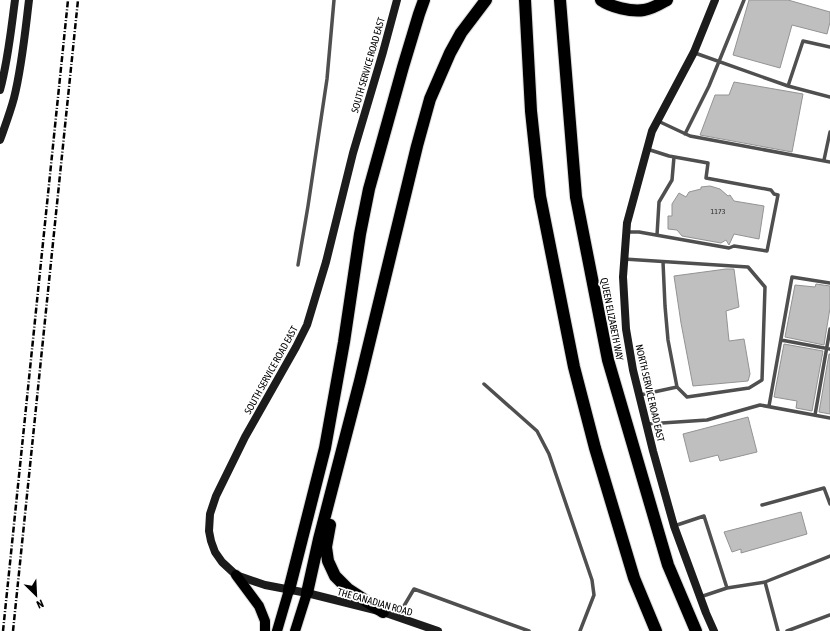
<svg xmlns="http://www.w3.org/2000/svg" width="830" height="631" viewBox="0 0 830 631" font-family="'Asap Condensed',sans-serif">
<rect width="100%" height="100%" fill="#fff"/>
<path fill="#bfbfbf" stroke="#939393" d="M749,0H788L830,12V22L827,34L792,25L780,68L733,55Z
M734,82L803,94L792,152L700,135L715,95H729Z
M710,186L720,189L728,196L730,195L734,201L764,206L759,239L734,234L729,245L726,240L721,243L682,236L677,230L668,229V216H672V204L679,193L686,197L689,192L701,189V187Z
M726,269H734L739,307L726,311L729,341L744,339L750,374L748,381L693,386L681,323L674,276Z
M816,284L830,286V308L824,345L785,337L795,285L815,287Z
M784,344L823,351L812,411L796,408L797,401L774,397Z
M829,354H830V414L819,412Z
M748,417L757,452L720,461L718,455L690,462L683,434Z
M801,512L807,534L741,553V549L732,552L724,532Z"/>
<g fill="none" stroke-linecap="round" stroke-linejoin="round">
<g stroke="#dbdbdb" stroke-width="12">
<path id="primary" d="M236,575L259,606L265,621V631
M277,631L289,590
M295,631L307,593"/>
</g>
<g stroke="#dbdbdb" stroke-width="14">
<path id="highway" d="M525,0L531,111L540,196L574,367L595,448L634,578L656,631
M560,0L576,197L608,360L668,565L696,631
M601,0C611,7 631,12 644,10C652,9 660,4 667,0
M330,525L326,547L328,561L335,576L348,589L383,612
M289,590L325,448L344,342L360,234L369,189L403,67L419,14L424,0
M307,593L319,539L360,381L417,146L430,99L450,53L461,33L486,0"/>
</g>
<path stroke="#4f4f4f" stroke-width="3.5" d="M695,53L788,86L830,97
M788,86L803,41L830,47
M658,121L690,136L830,162
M685,134L709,86L744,0
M824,160L830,132
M627,232H639L729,248L734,246L767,251L778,195L774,194L771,190L706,178L708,163L669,156L647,149
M657,235L659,202L672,180L674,157
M624,259L748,267L765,287L762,380L749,388L687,397L677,387L640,395
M663,262L665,306L668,340L677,387
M298,265L308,206L327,79L334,0
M781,340L830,349
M484,384L537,431L549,454L592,580L594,595L580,631
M769,406L792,277L830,283
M815,415L830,329
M647,424L707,420L760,405L830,418
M762,505L824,488L830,504
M674,526L704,516L727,588
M765,582L778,631
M700,597L727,588L765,582L830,556
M398,616L414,589L529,631
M787,631L830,615"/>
<path stroke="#1c1c1c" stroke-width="8" d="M397,0L383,52L353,153L326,262L307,325L296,347L245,437L216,496L210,514L209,531L211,541L215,552L222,562L236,575L265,585L307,593L383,612L438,631
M0,90C8,61 11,30 15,0
M0,140C5,126 10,113 14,98C22,66 25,33 29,0
M714,631L706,613L674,526L653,451L633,370L626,329L623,277L627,223L652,131L694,52L715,0"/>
<use href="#primary" stroke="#000" stroke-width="10"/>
<use href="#highway" stroke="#000" stroke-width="12"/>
<path stroke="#000" stroke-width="2.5" stroke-dasharray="6 2 1 2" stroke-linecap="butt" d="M3,631L68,0
M13,631L78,0"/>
</g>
<g text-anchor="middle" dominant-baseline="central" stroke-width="3.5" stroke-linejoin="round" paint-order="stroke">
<g font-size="8" fill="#303030">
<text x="718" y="211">1173</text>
</g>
<g font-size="10" fill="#000" stroke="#fff">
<text transform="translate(368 65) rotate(-74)">SOUTH SERVICE ROAD EAST</text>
<text transform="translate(612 319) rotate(79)">QUEEN ELIZABETH WAY</text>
<text transform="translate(271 370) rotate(-61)">SOUTH SERVICE ROAD EAST</text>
<text transform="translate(650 393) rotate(77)">NORTH SERVICE ROAD EAST</text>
<text transform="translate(375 602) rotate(16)">THE CANADIAN ROAD</text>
</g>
</g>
<g transform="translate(36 595) rotate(156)" stroke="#ffffff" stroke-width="3" paint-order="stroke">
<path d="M0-3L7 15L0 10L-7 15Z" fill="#000000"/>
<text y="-6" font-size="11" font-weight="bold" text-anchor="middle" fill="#000000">N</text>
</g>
</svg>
